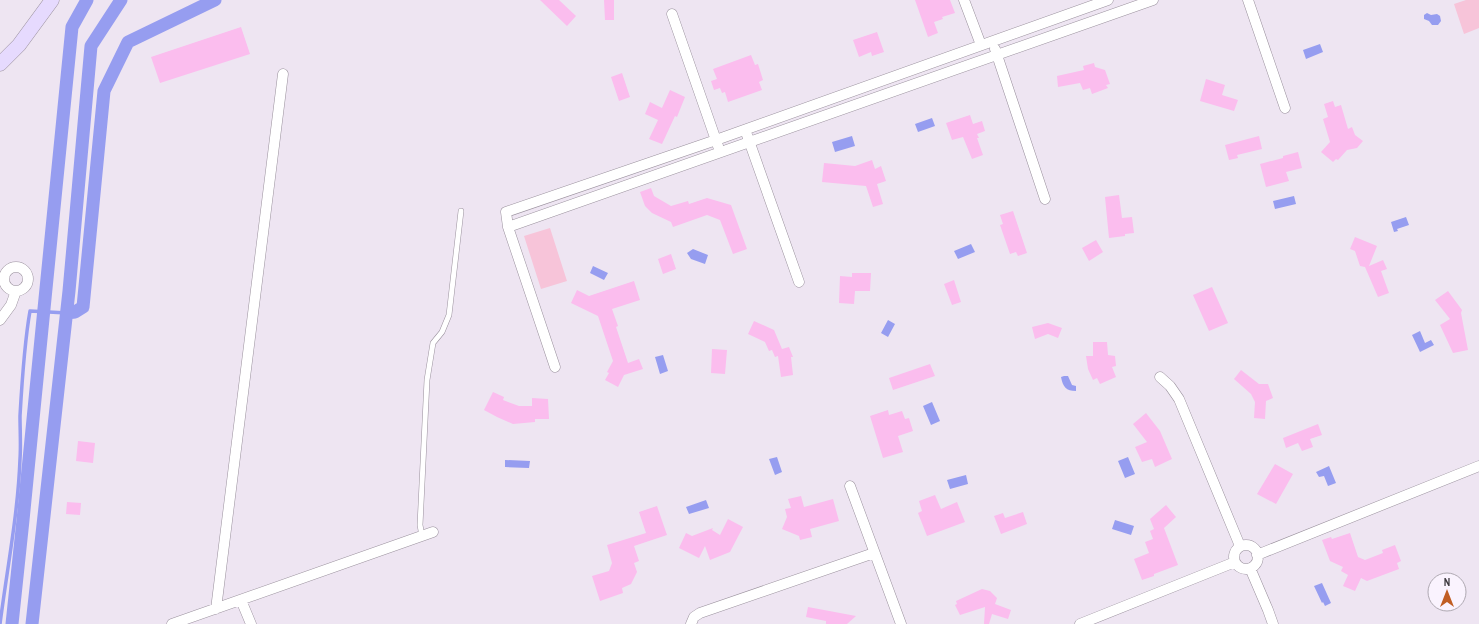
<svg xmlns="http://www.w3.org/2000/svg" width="1479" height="624" viewBox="0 0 1479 624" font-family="'Archivo Narrow',sans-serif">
<rect width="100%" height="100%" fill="#eee5f2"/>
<path fill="#f7c4d9" d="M1466,0H1479V28L1464,34L1454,4Z
M550,228L567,281L541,289L524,236Z"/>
<path fill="#969df0" d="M1427,13L1431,15L1437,14L1440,16L1441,21L1438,25H1432L1429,21L1424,19V15Z
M1320,44L1323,52L1306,59L1303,50Z
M932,118L935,126L918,132L915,124Z
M852,136L855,146L835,152L832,142Z
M1294,196L1296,204L1275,209L1273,201Z
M1406,217L1409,225L1397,229L1398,231L1394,232L1391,222Z
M971,244L975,252L958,259L954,251Z
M693,249L708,255L705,264L691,259L687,253Z
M593,266L608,273L604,280L590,273Z
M888,320L895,324L888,337L881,333Z
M1420,331L1425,343L1431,340L1434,345L1420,352L1412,335Z
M663,355L668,371L660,374L655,357Z
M1064,376H1068L1072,385L1076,386V391C1066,391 1063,387 1061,377Z
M932,402L940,421L931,425L923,406Z
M777,457L782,472L775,475L769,459Z
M1128,457L1135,474L1125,478L1118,461Z
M505,460L530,461L529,468L505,467Z
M1329,466L1336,483L1328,486L1324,476L1319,477L1316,472Z
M966,475L968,484L950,489L947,480Z
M706,500L709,508L689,514L686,507Z
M1115,520L1134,526L1131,535L1112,529Z
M1322,583L1331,603L1325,606L1323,602L1322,603L1314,586Z"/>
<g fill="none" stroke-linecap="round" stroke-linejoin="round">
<path stroke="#969df0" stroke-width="3.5" d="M0,624C7,569 18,514 20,459C21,445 20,430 20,416C22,381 24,345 30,311L67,313"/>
<path stroke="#969df0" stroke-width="13" d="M67,313L75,312L83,307L104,91L128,42L215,0
M12,624L23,520L72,27L87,0
M32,624L69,291L91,46L121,0"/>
</g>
<path fill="#fbbdee" d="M540,0H559L576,16L567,26Z
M604,0H614V20H605Z
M915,0H950L955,13L942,17L943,19L934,22L938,33L928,37Z
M241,27L250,54L160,83L151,57Z
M877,32L884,52L872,56L871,52L859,57L853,40Z
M751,55L755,65L758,64L763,80L759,82L762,90L728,102L725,92L722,93L720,88L714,90L711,81L717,79L713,69Z
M1094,63L1095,67L1105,70L1110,84L1106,85L1108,88L1092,94L1090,88L1083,90L1080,83L1058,87L1057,76L1084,70L1083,66Z
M622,73L630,97L619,101L611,77Z
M1206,79L1225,85L1222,95L1238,100L1234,111L1200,101Z
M670,90L685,97L677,117L675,116L662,144L649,139L658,120L645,114L650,102L662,108Z
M1333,101L1335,107L1341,105L1348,129L1352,127L1355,135L1363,141L1357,148L1347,150L1338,160L1336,159L1333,162L1321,152L1330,142L1323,119L1328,117L1324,104Z
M970,115L973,124L982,121L985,131L977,134L979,138H977L983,155L972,159L963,137L952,140L946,123Z
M1259,136L1262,149L1237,155L1238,158L1229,160L1225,145Z
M1298,152L1302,168L1286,172L1289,181L1266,187L1260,164L1283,158V156Z
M872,160L875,169L881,166L886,181L877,184L883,204L873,207L866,186L822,182L824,163L855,166Z
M651,188L654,196L671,206L688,201L689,204L707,198L731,205L747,249L733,254L720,220L707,215L673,227L671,222L652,213L645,206L640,192Z
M1119,195L1122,218L1132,217L1134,233L1125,234V236L1109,238L1105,197Z
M1013,211L1027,253L1018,256L1016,252L1010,254L1000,225L1003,224L1000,215Z
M1355,237L1377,246L1369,266L1383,260L1387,269L1381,271L1389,293L1378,297L1365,267L1360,266L1355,251L1350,249Z
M1096,240L1103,252L1089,261L1082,248Z
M671,254L676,269L663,274L658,259Z
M852,273H871L870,291H855L854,304L839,303L840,276L852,277Z
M954,280L961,302L952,305L944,284Z
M634,281L640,300L612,309L618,326L616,327L628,363L639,359L643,369L624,375L618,387L605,380L609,373L607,372L613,361L598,316L571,303L577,290L589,296Z
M1212,287L1228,323L1209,331L1193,295Z
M1448,291L1462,310L1461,313L1468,350L1453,353L1440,325L1450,319L1435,300Z
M754,321L774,330L782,349L789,347L793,357H791L793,375L781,377L778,356L775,357L772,350L769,351L765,342L748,334Z
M1048,323L1062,328L1058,338L1048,334L1035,339L1032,327Z
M1093,342H1107L1108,355L1115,356L1116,366L1112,367L1116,377L1100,384L1097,378L1093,380L1088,369L1086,356H1093Z
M712,349L727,350L725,374L711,373Z
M930,364L935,376L893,390L889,378Z
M1241,370L1259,384H1268L1273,398L1266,401L1265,419L1254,418L1255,402L1251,394L1234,379Z
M493,392L504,397L503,400L519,406H532V398L548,399L549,419H535V422L513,424L497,417L484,410Z
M888,410L889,415L902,411L905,419L909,418L913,431L898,436L903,452L883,458L870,416Z
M1146,413L1160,431L1172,459L1155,467L1152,459L1142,462L1135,447L1147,442L1133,424Z
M1318,424L1322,435L1310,439L1313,447L1302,451L1298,443L1286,448L1283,438Z
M78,441L95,443L93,463L76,461Z
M1275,464L1293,474L1276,504L1257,494Z
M935,495L941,509L957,502L965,522L927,536L918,513L922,511L919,501Z
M801,496L804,507L833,499L839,521L810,529L812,537L800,540L799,536L782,529L787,517L785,509L791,508L788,499Z
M67,502L81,503L80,515L66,514Z
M1166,505L1176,517L1164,528L1178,565L1154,574V576L1142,580L1134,559L1149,553L1145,542L1153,539L1150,531L1154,529L1150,519Z
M657,506L667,535L634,546L639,561L634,563L637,572L631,584L622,588L623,593L600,601L592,576L609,571L612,563L607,545L646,533L639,512Z
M1023,512L1027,524L1001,534L994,516L1003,513L1005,518Z
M728,519L743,527L730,552L710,560L705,546L699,558L679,548L686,533L692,536L713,528L712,530L720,535Z
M1350,533L1358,557L1365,560L1383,553L1382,550L1395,545L1401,561L1397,563L1399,569L1367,581L1361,578L1355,591L1343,586L1348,575L1341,571L1343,567L1330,561L1322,540L1331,537L1332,539Z
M982,589L990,591L997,598L995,604L1011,610L1008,619L992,614L989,624H984L985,607L960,615L955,605L957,604L956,601Z
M808,607L856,616L847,624H826V621L806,617Z"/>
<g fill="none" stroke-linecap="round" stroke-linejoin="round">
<g stroke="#9a919d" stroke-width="6">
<path id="service" d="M422,536L420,525L427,380L433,343L442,332L449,315L461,211"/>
</g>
<g stroke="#9a919d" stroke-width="11">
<path id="minor" d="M964,0L981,45
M1248,0L1285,108
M672,14L718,146
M995,49L1045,199
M747,135L799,282
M508,227L1153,0
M4 279a12 12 0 1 1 24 0a12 12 0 1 1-24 0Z
M0,320L11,305L16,291
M555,367L508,227L506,212L716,140L1108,0
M1160,377L1170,386L1179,399L1240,546
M850,486L901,624
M1234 557a12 12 0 1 1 24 0a12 12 0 1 1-24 0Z
M1257,555L1479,466
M1250,568L1268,610L1273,624
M241,600L251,624
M216,609L283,74
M172,624L433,532
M691,624L694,617L700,613L874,553
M1080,624L1235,562"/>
</g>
<g stroke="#9a919d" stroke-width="15">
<path id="secondary" d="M0,64L19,45L52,0"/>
</g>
<use href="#service" stroke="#fff" stroke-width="5"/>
<use href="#minor" stroke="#fff" stroke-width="10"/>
<use href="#secondary" stroke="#e6dafe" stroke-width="14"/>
</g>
<g transform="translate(1447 592)"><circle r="19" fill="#faf3fe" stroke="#afa9b2"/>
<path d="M0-3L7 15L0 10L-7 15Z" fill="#c15e24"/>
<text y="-6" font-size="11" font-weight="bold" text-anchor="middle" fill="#3f3b40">N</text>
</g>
</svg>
